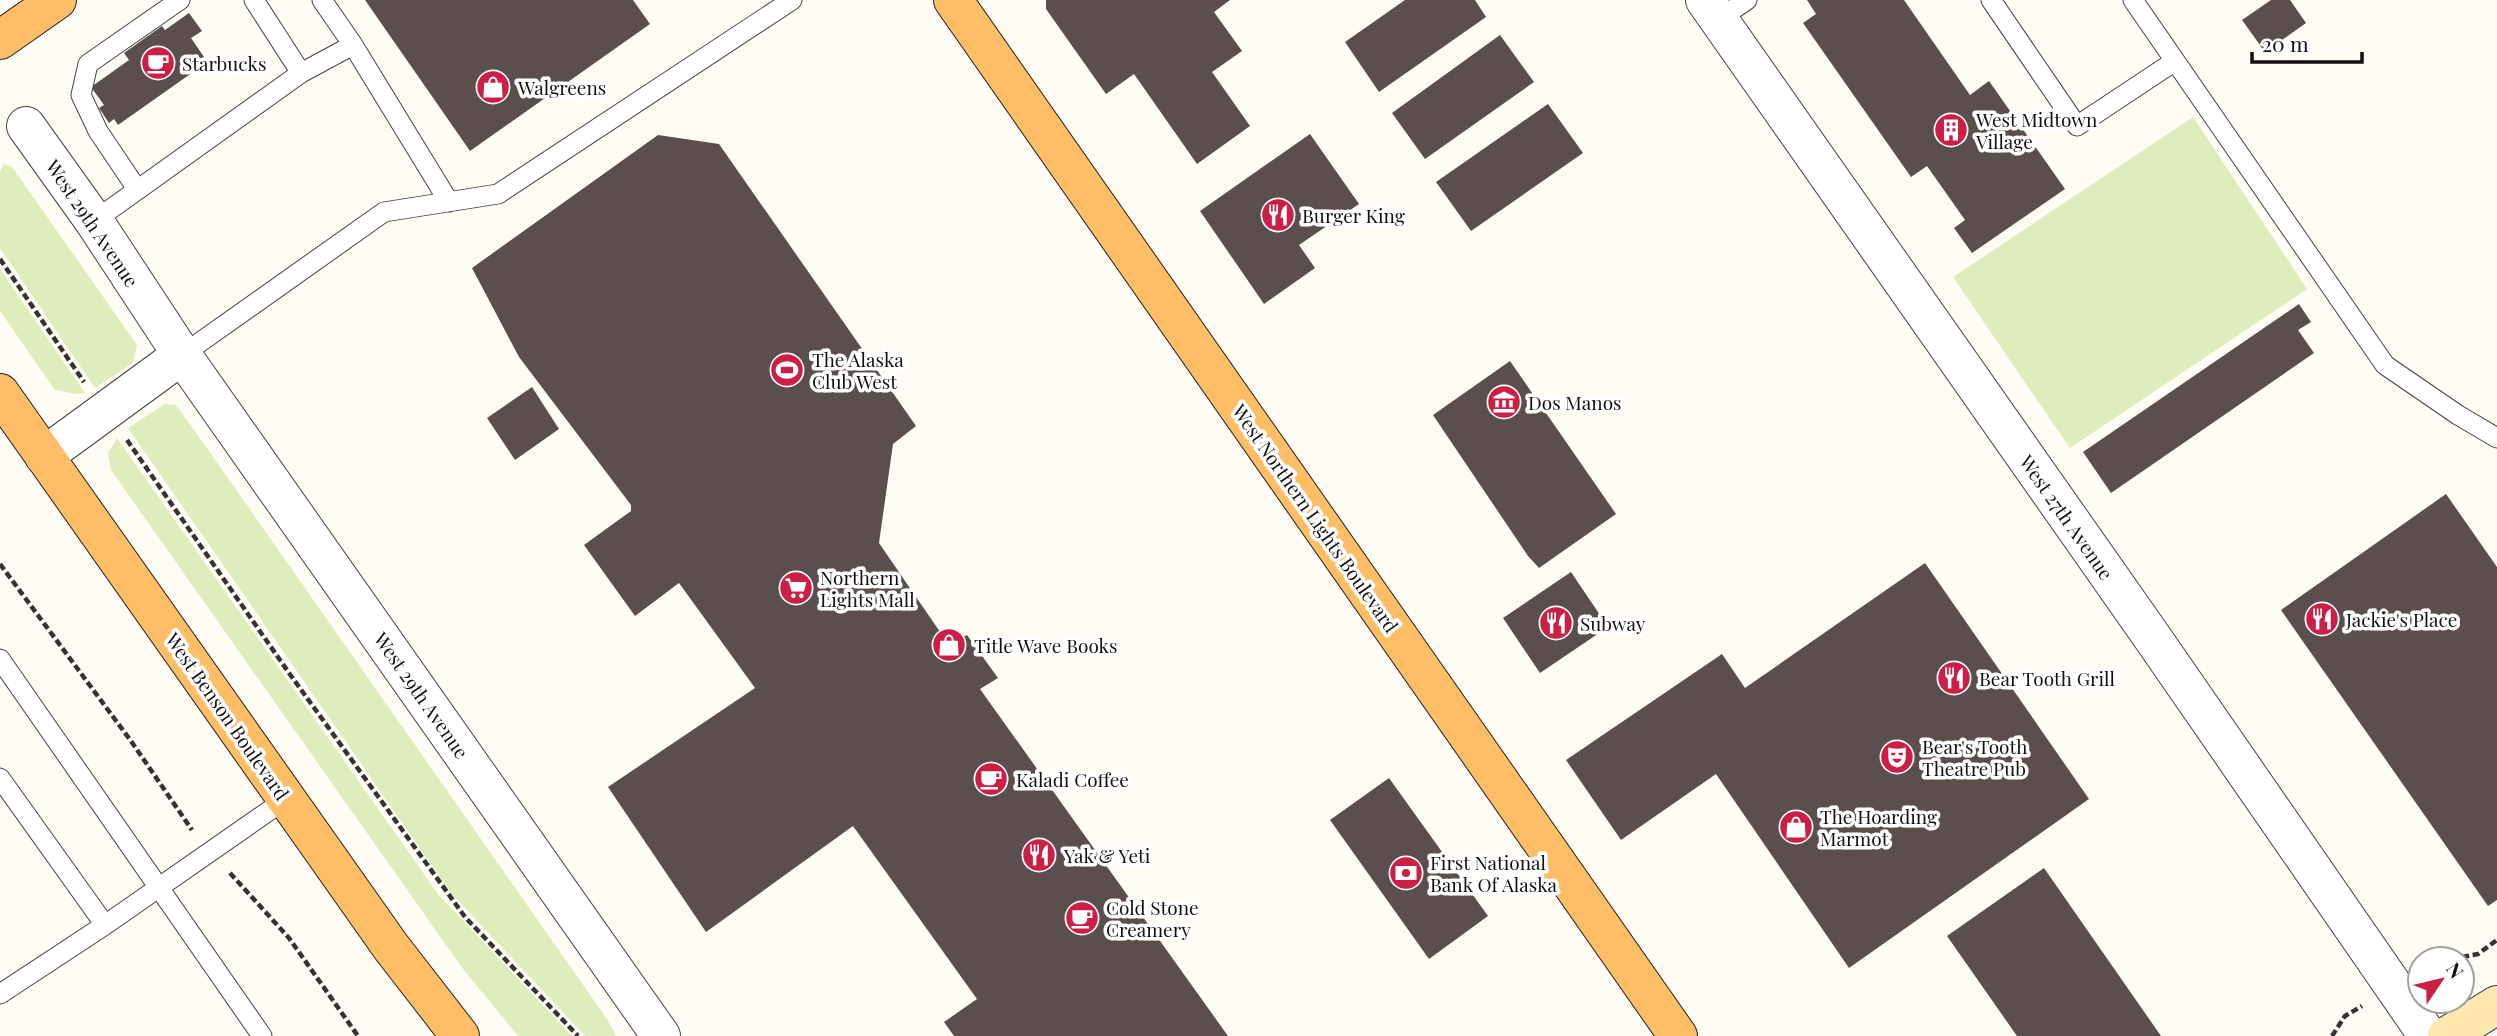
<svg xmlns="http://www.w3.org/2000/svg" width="2497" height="1036" viewBox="0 0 2497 1036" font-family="'Playfair Display',serif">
<rect width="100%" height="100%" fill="#fffbf5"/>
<path fill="#deedbb" d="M2193,117L2307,289L2070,448L1953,277Z
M4,164L12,167L137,345L133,363L95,388L0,248V172Z
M0,269L85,393L77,394L55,390L0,311Z
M165,404L176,405L209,451L607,1019L616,1036H585L451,893L128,428Z
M117,438L438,894L572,1036H518L463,969L111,470L108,453Z"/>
<path fill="#5a4f4c" d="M365,0H633L650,24L470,151Z
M1046,0H1230L1214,12L1242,51L1212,72L1250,126L1197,164L1134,74L1106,94L1046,9Z
M1405,0H1475L1486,17L1379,92L1345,42Z
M1807,0H1904L1970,95L1989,81L2065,189L1972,253L1954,228L1965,220L1927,166L1911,177L1803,23L1816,14Z
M2271,0H2290L2306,23L2265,52L2242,20Z
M189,13L202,31L191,38L204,57L192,65L196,70L118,125L114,119L109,123L99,108L104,105L91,87L129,60L124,53L162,26L165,30Z
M1500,35L1534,82L1425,159L1392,113Z
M1548,104L1583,153L1471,231L1436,182Z
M1310,134L1359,204L1299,245L1315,268L1264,304L1200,211Z
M658,135L719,144L916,426L893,444L879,543L949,645L967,635L998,678L980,689L1228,1036H954L944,1022L977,999L853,826L706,932L608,787L755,688L679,583L635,616L584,545L631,511V505L519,357L472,268Z
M2299,304L2311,322L2298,330L2314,353L2111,493L2083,452Z
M1510,361L1616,514L1539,568L1528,556L1433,415Z
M532,387L559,429L515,460L487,418Z
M2446,494L2497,567V900L2488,906L2281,610Z
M1925,563L2089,799L1849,968L1716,774L1621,840L1566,760L1722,654L1745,688Z
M1571,572L1608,627L1540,673L1503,618Z
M1389,778L1488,916L1429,959L1330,820Z
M2044,868L2161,1036H2017L1947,936Z"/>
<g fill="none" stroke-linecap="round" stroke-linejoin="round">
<g stroke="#444" stroke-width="21">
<path id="service" d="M254,0L301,73
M322,0L353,45L449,202
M1991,0L2077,126L2175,61
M2133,0L2385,365L2458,415L2497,438
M1719,19L1747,0
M137,189L98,131L81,95L88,64L180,0
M94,221L301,73L353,45
M182,355L384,212L498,194L792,0
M0,659L262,1036
M0,778L105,925
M0,994L105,925L286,799"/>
</g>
<g stroke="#444" stroke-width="40">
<path id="minor" d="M1705,0L2152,637L2428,1036
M26,126L94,221L182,355L661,1036
M44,456L182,355"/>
</g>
<g stroke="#333" stroke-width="40">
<path id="secondary" d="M2447,1036L2497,1005"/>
</g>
<g stroke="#222" stroke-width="40">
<path id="primary" d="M953,0L1678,1036
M0,40L57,0
M0,393L391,947L460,1036"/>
</g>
<path stroke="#333" stroke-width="4.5" stroke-dasharray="7 3.5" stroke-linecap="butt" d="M0,259L84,382
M127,440L289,673L465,917L578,1036
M0,564L131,741L192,830
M230,873L289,938L358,1036
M2452,959L2478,954L2497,940
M2332,1036L2345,1016L2362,1006"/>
<use href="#service" stroke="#fff" stroke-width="19"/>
<use href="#minor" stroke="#fff" stroke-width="38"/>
<use href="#secondary" stroke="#ffe8b0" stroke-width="38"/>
<use href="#primary" stroke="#ffbe65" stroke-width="38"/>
</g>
<defs>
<g id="cafe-disc" transform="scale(1.75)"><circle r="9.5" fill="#cb1f46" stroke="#fff"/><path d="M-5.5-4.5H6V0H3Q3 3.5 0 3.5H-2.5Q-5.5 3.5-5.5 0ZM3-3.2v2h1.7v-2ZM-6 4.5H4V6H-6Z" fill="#fff"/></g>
<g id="shop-disc" transform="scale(1.75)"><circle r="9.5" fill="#cb1f46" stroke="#fff"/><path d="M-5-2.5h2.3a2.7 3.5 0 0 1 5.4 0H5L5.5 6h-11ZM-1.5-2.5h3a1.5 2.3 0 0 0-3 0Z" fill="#fff"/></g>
<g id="building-disc" transform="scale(1.75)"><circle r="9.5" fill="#cb1f46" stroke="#fff"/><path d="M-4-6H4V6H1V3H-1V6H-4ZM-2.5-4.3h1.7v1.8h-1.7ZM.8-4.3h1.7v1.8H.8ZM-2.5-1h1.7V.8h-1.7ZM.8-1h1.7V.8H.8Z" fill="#fff"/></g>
<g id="restaurant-disc" transform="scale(1.75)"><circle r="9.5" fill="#cb1f46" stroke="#fff"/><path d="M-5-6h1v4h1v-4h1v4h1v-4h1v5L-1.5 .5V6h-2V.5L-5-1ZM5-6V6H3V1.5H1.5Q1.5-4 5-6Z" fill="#fff"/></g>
<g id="stadium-disc" transform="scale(1.75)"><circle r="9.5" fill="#cb1f46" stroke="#fff"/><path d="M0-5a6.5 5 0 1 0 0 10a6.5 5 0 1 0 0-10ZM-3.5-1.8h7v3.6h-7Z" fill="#fff"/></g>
<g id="museum-disc" transform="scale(1.75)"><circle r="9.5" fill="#cb1f46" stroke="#fff"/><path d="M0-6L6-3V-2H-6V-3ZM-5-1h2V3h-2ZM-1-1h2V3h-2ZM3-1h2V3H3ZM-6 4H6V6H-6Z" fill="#fff"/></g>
<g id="supermarket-disc" transform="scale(1.75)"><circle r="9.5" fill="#cb1f46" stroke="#fff"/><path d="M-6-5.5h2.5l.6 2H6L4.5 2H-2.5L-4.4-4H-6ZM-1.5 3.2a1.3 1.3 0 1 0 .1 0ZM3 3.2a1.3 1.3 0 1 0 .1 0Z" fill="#fff"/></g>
<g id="theatre-disc" transform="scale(1.75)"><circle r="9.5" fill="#cb1f46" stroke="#fff"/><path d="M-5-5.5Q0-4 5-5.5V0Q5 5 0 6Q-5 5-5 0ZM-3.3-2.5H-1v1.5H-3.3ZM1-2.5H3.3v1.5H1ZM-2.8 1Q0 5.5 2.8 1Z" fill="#fff"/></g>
<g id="bank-disc" transform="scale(1.75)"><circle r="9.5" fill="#cb1f46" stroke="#fff"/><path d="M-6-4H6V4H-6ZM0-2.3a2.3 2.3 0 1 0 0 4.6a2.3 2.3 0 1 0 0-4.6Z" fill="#fff"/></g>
</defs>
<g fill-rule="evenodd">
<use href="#cafe-disc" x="158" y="63"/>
<use href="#shop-disc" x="493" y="87"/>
<use href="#building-disc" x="1951" y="130"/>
<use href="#restaurant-disc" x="1278" y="215"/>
<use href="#stadium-disc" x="787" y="370"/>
<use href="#museum-disc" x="1504" y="402"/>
<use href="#supermarket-disc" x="796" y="588"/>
<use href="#restaurant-disc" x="2322" y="619"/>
<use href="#restaurant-disc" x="1556" y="623"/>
<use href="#shop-disc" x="949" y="645"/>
<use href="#restaurant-disc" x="1954" y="678"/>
<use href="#theatre-disc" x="1897" y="757"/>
<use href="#cafe-disc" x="991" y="779"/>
<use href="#shop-disc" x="1796" y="827"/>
<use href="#restaurant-disc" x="1039" y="855"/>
<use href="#bank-disc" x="1406" y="873"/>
<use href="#cafe-disc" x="1082" y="918"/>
</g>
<g text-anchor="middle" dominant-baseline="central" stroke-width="7" stroke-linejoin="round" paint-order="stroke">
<g font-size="19" fill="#111" stroke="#fff" text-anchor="start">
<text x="182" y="63">Starbucks</text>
<text x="518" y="87">Walgreens</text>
<text x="1976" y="119">West Midtown<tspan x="1976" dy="22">Village</tspan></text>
<text x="1302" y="215">Burger King</text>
<text x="812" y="359">The Alaska<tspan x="812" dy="22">Club West</tspan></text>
<text x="1528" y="402">Dos Manos</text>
<text x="820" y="577">Northern<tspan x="820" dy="22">Lights Mall</tspan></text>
<text x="2346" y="619">Jackie's Place</text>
<text x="1580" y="623">Subway</text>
<text x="974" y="645">Title Wave Books</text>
<text x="1979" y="678">Bear Tooth Grill</text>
<text x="1922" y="746">Bear's Tooth<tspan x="1922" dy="22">Theatre Pub</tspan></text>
<text x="1016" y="779">Kaladi Coffee</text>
<text x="1820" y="816">The Hoarding<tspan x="1820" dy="22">Marmot</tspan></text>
<text x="1064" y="855">Yak &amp; Yeti</text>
<text x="1430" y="862">First National<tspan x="1430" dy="22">Bank Of Alaska</tspan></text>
<text x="1106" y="907">Cold Stone<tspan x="1106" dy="22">Creamery</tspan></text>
</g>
<g font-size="19" fill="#111" stroke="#fff">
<text transform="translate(93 223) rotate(56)">West 29th Avenue</text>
<text transform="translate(2067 517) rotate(55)">West 27th Avenue</text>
<text transform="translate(1316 518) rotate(55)">West Northern Lights Boulevard</text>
<text transform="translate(422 695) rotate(55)">West 29th Avenue</text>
<text transform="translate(228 716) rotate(55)">West Benson Boulevard</text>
</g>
</g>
<g transform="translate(2441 980) rotate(55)"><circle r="33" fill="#ffffff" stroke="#a0a0a0" stroke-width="2"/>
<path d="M0-5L12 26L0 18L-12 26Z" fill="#cb1f46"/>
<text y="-10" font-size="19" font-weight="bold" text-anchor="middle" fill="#111111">N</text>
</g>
<path d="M2252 52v10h110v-10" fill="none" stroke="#111111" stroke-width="3.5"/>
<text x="2262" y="52" font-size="21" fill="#111111" stroke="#ffffff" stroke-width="5" paint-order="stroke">20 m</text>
</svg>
